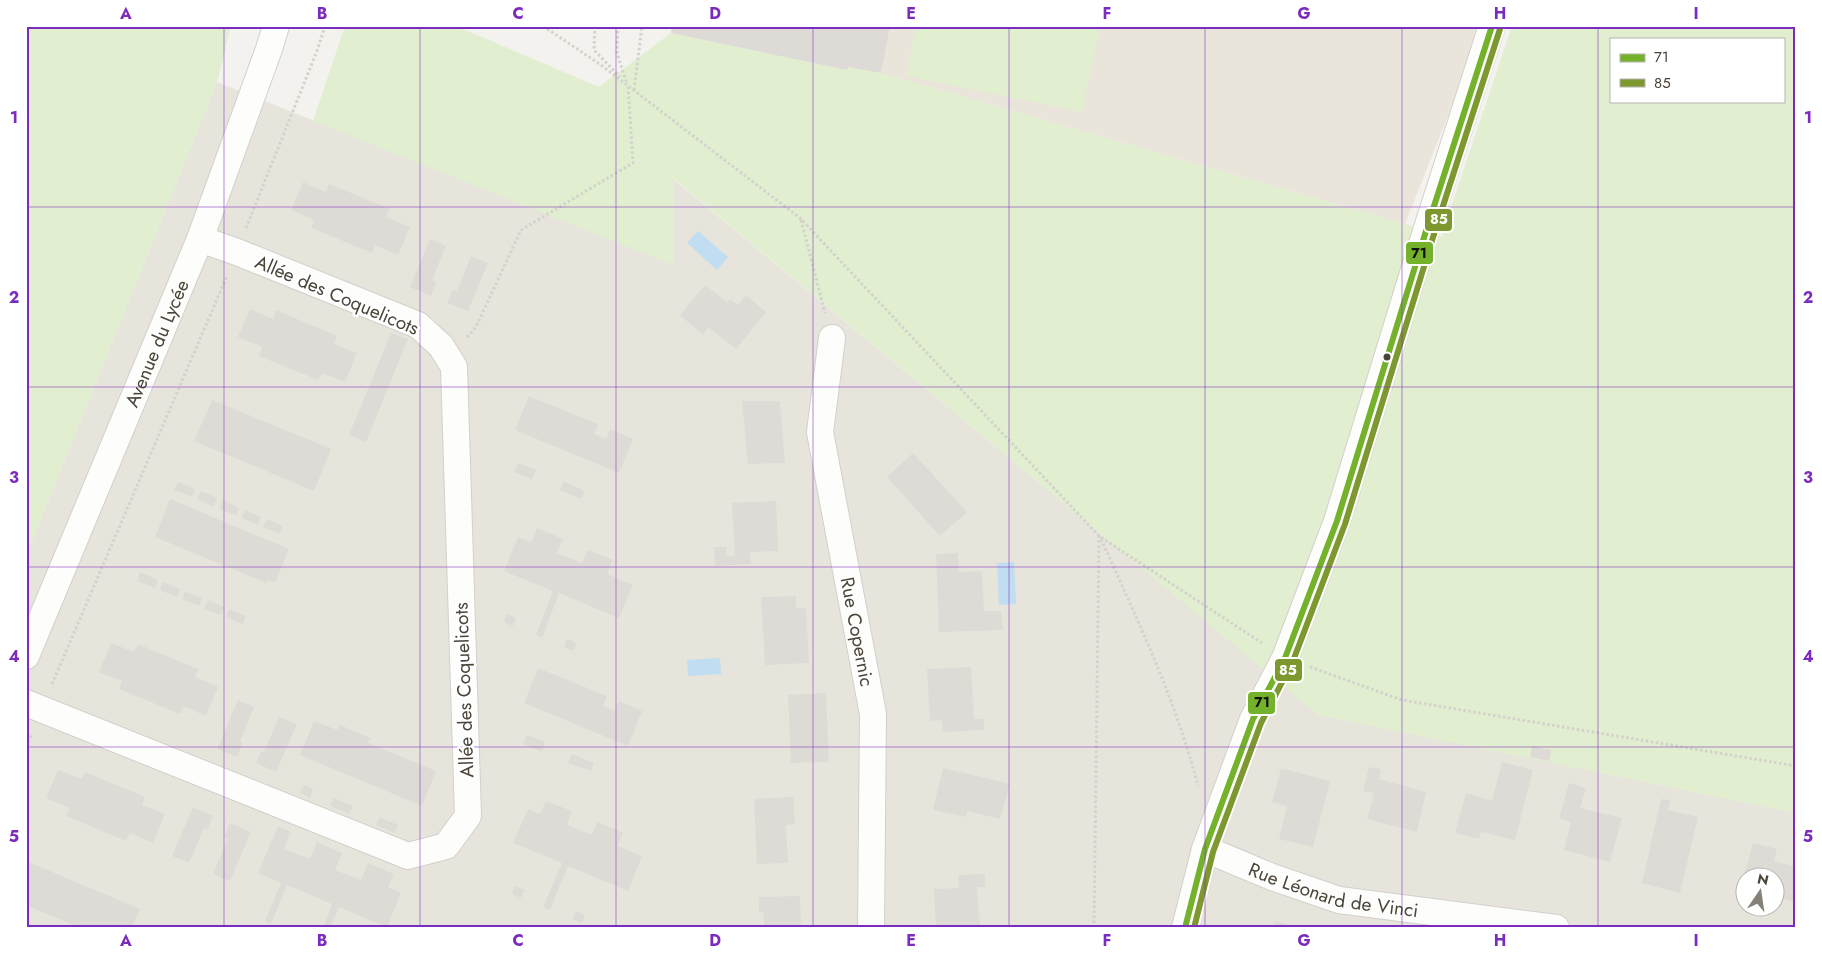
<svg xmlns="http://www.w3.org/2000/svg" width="1822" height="954" viewBox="0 0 1822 954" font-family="Jost,sans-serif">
<rect width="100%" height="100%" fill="#f4f2ee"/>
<path fill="#e7e4dc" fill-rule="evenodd" d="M217,82L673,264V179L1318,714L1796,813V928H26V556ZM1744,876H1774V906H1744Z"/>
<path fill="#eae5da" d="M672,26H1481L1475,47L1405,224L881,73L848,67L847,70L671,33Z"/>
<path fill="#e1eecf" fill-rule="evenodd" d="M26,26H231L217,82L26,556Z
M345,26H456L599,87L671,33L847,70L848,67L881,73L1405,224L1441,237L1512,26H1796V813L1318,715L674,179L673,265L313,121ZM1611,39H1783V101H1611Z
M916,26H1100L1082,112L906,76Z"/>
<path fill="#c0ddf1" d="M698,231L728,257L717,270L687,243Z
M1014,562L1016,604L999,605L997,563Z
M720,658L721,674L688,676L687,660Z"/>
<path fill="#dedbd6" d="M672,26H890L881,73L848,67L847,70L671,33Z
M303,182L326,192L329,184L390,209L386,217L410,227L398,255L375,245L372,253L311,228L314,220L291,210Z
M430,239L446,246L432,280L436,282L431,296L410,287Z
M471,256L488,263L468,311L447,303L453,289L457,291Z
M705,285L727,302L730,299L738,305L746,295L766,312L736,349L708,327L703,335L680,315Z
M250,309L273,319L276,310L337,336L334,344L357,353L345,382L322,373L318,380L259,356L262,347L238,337Z
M391,333L408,339L366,442L349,435Z
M529,396L598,424L594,434L606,439L610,429L633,439L619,473L515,430Z
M212,400L331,449L314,491L194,441Z
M742,401H780L785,463L748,464Z
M913,453L967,512L940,536L887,477Z
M518,463L536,470L532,479L514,472Z
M563,481L585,491L581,499L560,490Z
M178,482L195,489L192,497L174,490Z
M201,491L217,498L214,507L197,499Z
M170,499L289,549L275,583L268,580L266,583L155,537Z
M223,500L239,508L236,515L219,509Z
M776,501L778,551L750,552L751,564L715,566L714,547H726L727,556H735L732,503Z
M245,510L261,517L258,525L241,518Z
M267,519L283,526L280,534L263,527Z
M537,528L563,539L557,553L582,563L588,550L613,560L607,574L633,585L619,618L559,593L542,638L536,635L553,591L504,571L518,537L531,542Z
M958,553L959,572L982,571L984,611H1001L1003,630L939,632L936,554Z
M140,572L158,580L155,588L137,581Z
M163,582L180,589L177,597L160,590Z
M185,591L202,598L199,606L182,599Z
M796,596V608H806L809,663L765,665L761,597Z
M208,600L224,607L221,615L204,609Z
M229,609L246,616L243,624L226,617Z
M507,614L516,618L513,626L504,622Z
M567,639L577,643L573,651L564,647Z
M111,643L134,652L138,644L198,669L195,677L218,687L206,716L183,706L180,714L119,689L122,681L99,672Z
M971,667L974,719H984V730L943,732L942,720L930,721L927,669Z
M538,668L607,696L603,706L614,711L619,701L642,711L628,746L524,703Z
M826,693L829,762L791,763L788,695Z
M238,700L254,707L240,742L243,743L237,757L217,749Z
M279,717L297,724L276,772L256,763L261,751L264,752Z
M314,721L337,730L340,725L371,738L368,743L436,771L422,806L300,755Z
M527,735L545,742L542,752L523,744Z
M1532,746L1551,750L1549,761L1530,757Z
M572,754L594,763L591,771L568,763Z
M1502,762L1533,770L1515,840L1481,832L1479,839L1455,833L1466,793L1492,801Z
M1369,767L1381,769L1379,779L1426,792L1417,832L1367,819L1374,793L1363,791Z
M943,768L1010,784L1000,819L967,811L966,817L933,810Z
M1281,768L1330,781L1313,847L1279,839L1287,806L1272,802Z
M58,770L82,779L85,772L145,797L142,805L165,814L153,843L130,833L126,841L66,816L70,808L46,798Z
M1569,783L1586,788L1580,808L1622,818L1610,862L1564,850L1571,822L1559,818Z
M304,785L313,789L310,798L300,793Z
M793,797L795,824L786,825L788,863L757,864L754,799Z
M334,798L353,806L349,814L330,806Z
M1661,799L1670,800L1668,810L1698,817L1680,893L1642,883Z
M546,801L572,811L567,825L592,835L597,822L623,833L617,846L642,856L628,891L568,866L550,910L543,907L562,863L513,843L528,809L540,814Z
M193,807L213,816L207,830L204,828L189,863L172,856Z
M379,817L398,825L395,833L376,825Z
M230,823L251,832L230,881L213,874L228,839L224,837Z
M278,826L291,832L284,849L310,859L317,842L342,853L335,870L361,880L368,863L394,874L388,887L401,893L387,927L339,907L330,928H323L332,904L287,885L271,924L265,921L281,883L258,873Z
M1753,843L1777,849L1774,861L1796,867V902L1774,897V876H1744Z
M26,861L140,909L132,928H80L26,905Z
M985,874V887H977L980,928H936L934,889L959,888L958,875Z
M515,886L525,890L521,898L512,894Z
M800,896L801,928H764L763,912H759V897Z
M576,911L585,915L582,923L572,919Z
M1274,921L1301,927V928H1273Z"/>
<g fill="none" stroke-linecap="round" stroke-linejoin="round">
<g stroke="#d2d0cb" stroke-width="28">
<g id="minor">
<path id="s1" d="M832,338L820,432L873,714L871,928"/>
<path id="s2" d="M26,656L200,239L269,49L276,26"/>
<path d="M26,703L408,856L446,846L468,816L454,367L441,346L418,325L237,252L200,239"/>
<path id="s3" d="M1205,849L1272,877L1339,900L1556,928"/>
<path d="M1185,928L1205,849L1253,719L1285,658L1337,521L1426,231L1492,26"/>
</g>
</g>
<path stroke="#d3d2cc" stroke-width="3" stroke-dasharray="2.5 2.5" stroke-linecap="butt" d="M543,26L601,65L800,218L1099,536L1262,643
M595,26L594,50L620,77
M618,26L617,53L627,84
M634,90L642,26
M801,220L825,313
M246,228L317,51L325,26
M467,337L476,327L521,230L633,163L628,85
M1101,539C1137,619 1176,700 1198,786
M1310,667L1402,700L1796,766
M52,684L227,276
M26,747L32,733
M1094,928L1099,536"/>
<use href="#minor" stroke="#fdfdfc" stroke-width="26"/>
<g stroke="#fff" stroke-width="10">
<path id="bus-1" d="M1185,928L1205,849L1253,719L1285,658L1337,521L1426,231L1492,26"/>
</g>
<g stroke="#fff" stroke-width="10">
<path id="bus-2" d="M1194,928L1213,852L1261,723L1293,661L1345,524L1434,234L1500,29"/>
</g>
<use href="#bus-1" stroke="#74b22b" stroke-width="6"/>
<use href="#bus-2" stroke="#7c982e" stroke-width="6"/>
</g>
<path fill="none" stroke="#7b2cbf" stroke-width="1" stroke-opacity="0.55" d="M224,26V928M420,26V928M616,26V928M813,26V928M1009,26V928M1205,26V928M1402,26V928M1598,26V928M26,207H1796M26,387H1796M26,567H1796M26,747H1796"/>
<circle fill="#4b4439" stroke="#fff" stroke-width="2" cx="1387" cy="357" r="4.5"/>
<g text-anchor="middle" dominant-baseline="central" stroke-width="5" stroke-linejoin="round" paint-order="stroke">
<g font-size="19" fill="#4b4439" stroke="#fff">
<text transform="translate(337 295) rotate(23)">Allée des Coquelicots</text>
<text stroke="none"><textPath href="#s2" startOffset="339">Avenue du Lycée</textPath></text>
<text stroke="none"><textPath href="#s1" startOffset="298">Rue Copernic</textPath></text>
<text transform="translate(464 690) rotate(-92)">Allée des Coquelicots</text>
<text stroke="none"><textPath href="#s3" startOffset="136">Rue Léonard de Vinci</textPath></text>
</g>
</g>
<g stroke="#fff" stroke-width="2">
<rect x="1424" y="208" width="29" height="24" rx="5" fill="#7c982e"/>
<rect x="1405" y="241" width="29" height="24" rx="5" fill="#74b22b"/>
<rect x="1274" y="658" width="29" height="24" rx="5" fill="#7c982e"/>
<rect x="1247" y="691" width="29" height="24" rx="5" fill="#74b22b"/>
</g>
<g font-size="14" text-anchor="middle" font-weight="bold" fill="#fff">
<text x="1439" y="224">85</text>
<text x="1288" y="675">85</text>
</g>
<g font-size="14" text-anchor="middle" font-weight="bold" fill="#111">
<text x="1419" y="258">71</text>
<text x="1262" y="707">71</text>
</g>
<rect width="1822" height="954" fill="none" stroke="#ffffff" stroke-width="55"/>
<rect x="1610" y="38" width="175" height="65" fill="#ffffff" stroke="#b7b4b0"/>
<rect x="1620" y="54" width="25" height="8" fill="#74b22b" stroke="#b7b4b0"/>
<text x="1654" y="62" font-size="15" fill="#4b4439">71</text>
<rect x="1620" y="79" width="25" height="8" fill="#7c982e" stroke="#b7b4b0"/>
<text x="1654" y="88" font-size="15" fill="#4b4439">85</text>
<g transform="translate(1760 892) rotate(13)"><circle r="24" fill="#ffffff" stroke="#b7b4b0"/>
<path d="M0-4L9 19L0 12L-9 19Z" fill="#868178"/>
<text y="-8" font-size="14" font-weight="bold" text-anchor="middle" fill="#4b4439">N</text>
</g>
<rect x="28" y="28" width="1766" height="898" fill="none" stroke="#7b2cbf" stroke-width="2"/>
<g font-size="16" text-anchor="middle" font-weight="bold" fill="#7b2cbf">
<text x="126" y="19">A</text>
<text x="322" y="19">B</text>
<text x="518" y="19">C</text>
<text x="715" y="19">D</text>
<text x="911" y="19">E</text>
<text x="1107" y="19">F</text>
<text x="1304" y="19">G</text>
<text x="1500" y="19">H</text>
<text x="1696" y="19">I</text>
<text x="14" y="123">1</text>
<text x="1808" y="123">1</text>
<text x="14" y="303">2</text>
<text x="1808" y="303">2</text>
<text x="14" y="483">3</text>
<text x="1808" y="483">3</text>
<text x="14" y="662">4</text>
<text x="1808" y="662">4</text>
<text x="14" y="842">5</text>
<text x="1808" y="842">5</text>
<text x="126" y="946">A</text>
<text x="322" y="946">B</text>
<text x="518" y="946">C</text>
<text x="715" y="946">D</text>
<text x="911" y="946">E</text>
<text x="1107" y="946">F</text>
<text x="1304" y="946">G</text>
<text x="1500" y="946">H</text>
<text x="1696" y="946">I</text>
</g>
</svg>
